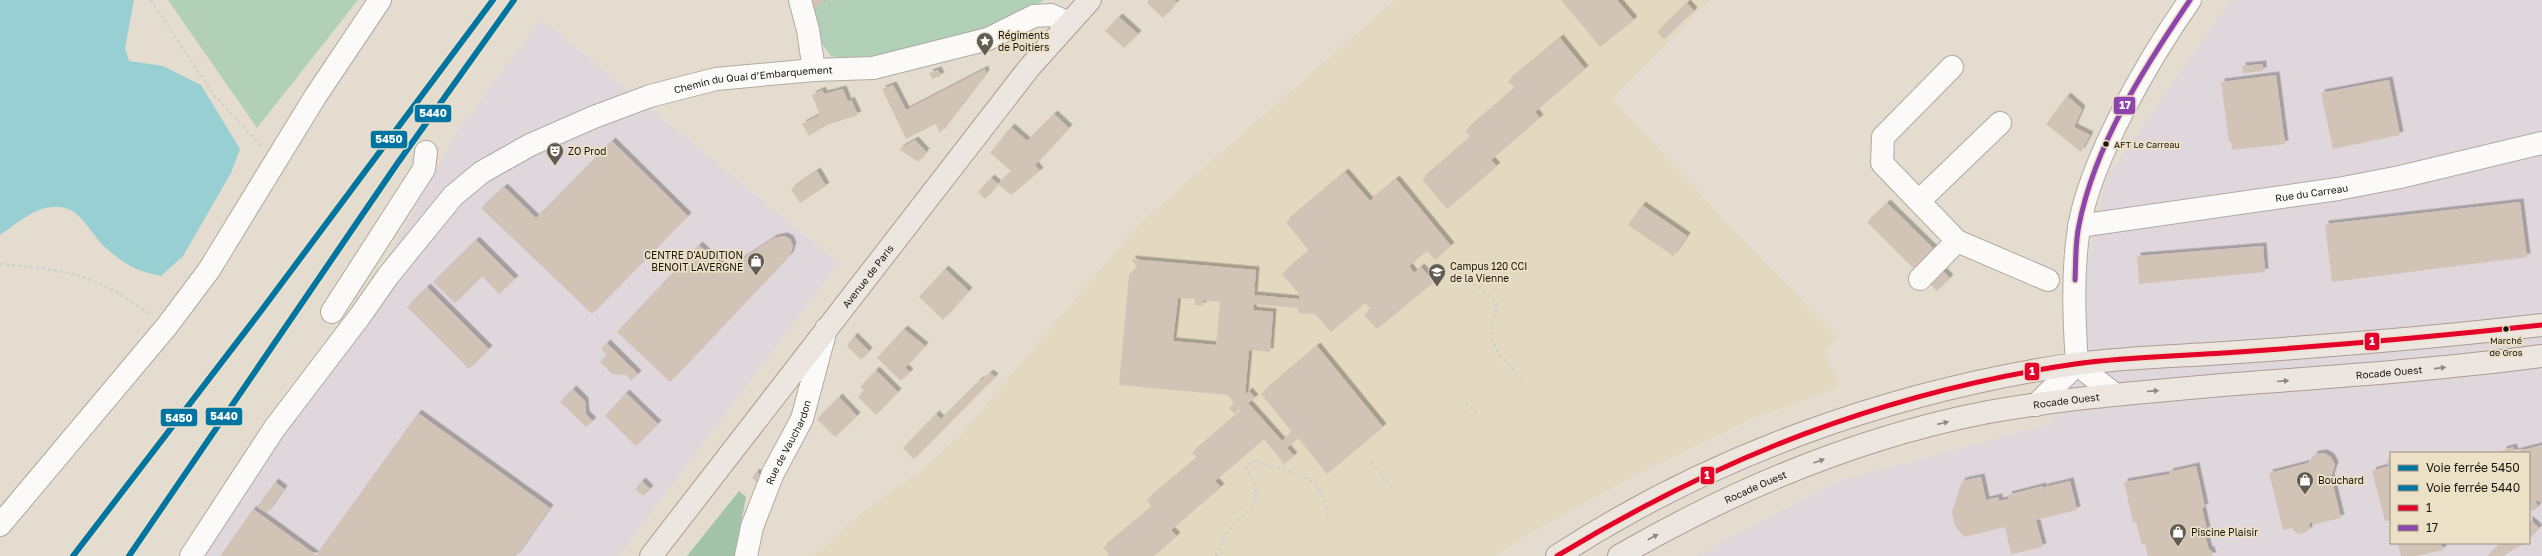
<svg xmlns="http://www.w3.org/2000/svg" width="2542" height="556" viewBox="0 0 2542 556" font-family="'Golos Text',sans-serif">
<defs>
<filter id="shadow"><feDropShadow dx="3.5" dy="-3.5" stdDeviation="0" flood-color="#0004"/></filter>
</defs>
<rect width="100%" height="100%" fill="#e4ddcf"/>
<path fill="#e0d7dc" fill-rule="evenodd" d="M2231,0H2542V556H1697L1833,483L2053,423L2106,179ZM2391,453H2529V543H2391Z
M541,19L838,263L618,556H197L372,286L456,134Z"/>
<path fill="#e3d8c0" d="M1395,0H1710L1612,98L1740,237L1838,337L1825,352L1840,387L1754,418L1639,473L1525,536L1495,556H814L866,509L921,471L962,433L1136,227Z"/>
<path fill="#b2d0b8" d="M168,0H358L257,128Z
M807,0H1044C1033,7 1021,15 1010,20C975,34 865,64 831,56L818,38Z"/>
<path fill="#a4c3ab" d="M739,491L746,497L735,556H687Z"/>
<path fill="#98cfd3" d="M0,0H134L125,48L129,61L163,66L201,85L240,149L231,173L183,256L161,276C137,271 127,266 107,249C86,232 81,198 42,209C28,213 12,227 0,235Z"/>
<path fill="#d1c4b6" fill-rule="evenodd" filter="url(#shadow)" d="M806,0H823L824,2L812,10Z
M1149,0H1174L1177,2L1163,18L1147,3Z
M1561,0H1617L1634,20L1600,47Z
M1687,3L1694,11L1664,39L1657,32Z
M1119,17L1138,34L1124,48L1105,31Z
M1560,38L1585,69L1535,112L1540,118L1491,160L1497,166L1447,209L1422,179L1471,137L1465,131L1515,88L1508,81Z
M2263,64V71L2243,73L2242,66Z
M985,69L986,73L940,133L936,124L906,139L882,89L893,85L906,110Z
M938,70L941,76L932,79L929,73Z
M2276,75L2285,144L2232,150L2231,142H2229L2221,82Z
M2389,80L2400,135L2333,149L2321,93Z
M843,89L848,102L851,100L858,115L827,125L809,136L802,124L820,115L812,95L822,90L824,94Z
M2067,96L2082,109L2074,127L2090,135L2081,152L2046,124Z
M1054,114L1069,128L1035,165L1040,171L1011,195L998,184L1011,171L990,153L1011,127L1027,141Z
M915,140L926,152L918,162L899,149Z
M612,141L688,216L592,314L481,208L504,187L536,218Z
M817,171L826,186L800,203L791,189Z
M1345,172L1370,201L1396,179L1451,246L1435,260L1427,251L1409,266L1414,273L1421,267L1434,282L1377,329L1364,315L1371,309L1365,303L1331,332L1315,314L1298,313V308L1254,304L1253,310L1273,312L1270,352L1249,350L1245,395L1249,391L1255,398L1248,403L1282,441L1292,432L1261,394L1317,346L1383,427L1327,474L1298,438L1287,448L1294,456L1284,464L1264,439L1215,481L1221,487L1171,530L1177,536L1154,556H1107L1109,554L1103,548L1152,507L1147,500L1197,458L1192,453L1241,411L1240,409L1234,414L1229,408L1234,403L1228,395L1119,385L1129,275L1137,267L1131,259L1256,270L1254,295L1299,299V294L1282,274L1309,251L1286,222ZM1178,298L1195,299V305L1203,306V300L1220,302L1216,345L1173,341Z
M991,178L998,184L985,199L978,192Z
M2520,202L2527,257L2332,282L2325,224Z
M1887,203L1936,251L1916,271L1867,222Z
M1642,205L1687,236L1673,256L1628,225Z
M784,236L790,239L793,246L790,255L670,382L617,332L699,245L728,272L727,269L774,238Z
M476,240L515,279L499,294L482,276L455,303L433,282Z
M2263,246L2265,272L2139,284L2137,256Z
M1940,268L1950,278L1937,291L1927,281Z
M945,269L969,291L943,320L919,297Z
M427,287L489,349L469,369L407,307Z
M904,329L925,346L905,368L910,372L901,381L877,358Z
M854,336L869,351L861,360L847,346Z
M607,343L638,374L631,381L626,375L612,374L600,362L607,355L601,349Z
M876,370L898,392L876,415L858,397L864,390L860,387Z
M990,373L995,377L914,459L903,448L936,414L941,419L980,380L981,381Z
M573,389L585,401L586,414L593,421L586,427L560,402Z
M626,393L658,424L636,446L605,416Z
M839,397L857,416L835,437L817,419Z
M418,413L550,508L516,556H220L253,509L316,555Z
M2542,445V502L2535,500L2538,506L2534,511L2529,509V453H2503V450L2513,447L2515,452Z
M2324,453L2331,457L2335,465L2331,477L2341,518L2312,525L2313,522L2310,523L2309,530L2302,534L2296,533L2292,528L2283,530L2269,473L2308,463L2315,454Z
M2387,460H2391V520L2385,521L2372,471L2389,466Z
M2196,466L2205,507L2202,508L2207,530L2204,531L2209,550H2211L2213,556H2148L2145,544L2142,545L2136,522L2133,523L2124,482L2170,474L2169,472Z
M756,472L762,476L757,482L752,478Z
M1981,477L1986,500L1999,497V501L2009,499L2008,495L2043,486L2044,490L2045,487L2070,481L2077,510L2036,520L2043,547L2011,554L2005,527L1964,537L1955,526L1952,512L1962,481Z
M642,481L650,489L643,496L635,489Z
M275,482L284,489L267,513L257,507Z
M2529,519L2539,528L2529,539Z
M2398,543H2441L2443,550L2416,556H2401Z
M2501,543H2525L2503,556H2487Z"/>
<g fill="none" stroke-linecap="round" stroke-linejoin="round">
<g stroke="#b0aaa0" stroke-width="24">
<g id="minor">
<path d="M800,0L808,30L814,70"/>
<path d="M1952,67L1883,137L1882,163L1957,241L2048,280"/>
<path d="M1919,201L2000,123"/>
<path id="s1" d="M2079,226L2338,189L2400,177L2542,143"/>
<path d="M1920,279L1957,241"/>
<path d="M332,312L424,169L426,152"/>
<path d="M2077,364C2074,319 2072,272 2079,228C2090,159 2150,57 2190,0"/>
<path d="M2077,364L2114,394"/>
<path d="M2036,405L2077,364"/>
<path d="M0,525L167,326L209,270L315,97L380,0"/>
<path id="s2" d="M191,556L274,429L360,316L388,276L453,196L482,172L530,145L594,117L650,96L716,79L814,70L873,68L988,39L1034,16L1051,15L1069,23"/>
<path id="s3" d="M746,556L752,527L773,473L802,419L826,329"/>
</g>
</g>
<g stroke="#aa9d92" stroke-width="24">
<g id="major">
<path id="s4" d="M651,556L1029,68L1090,0"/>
<path d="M1557,556C1712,455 1892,391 2075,364C2129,357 2185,356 2239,352C2340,345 2441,337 2542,325"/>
<path id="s5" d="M1619,556C1733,490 1859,437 1988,412C2065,398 2144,392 2222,385C2329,377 2436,370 2542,356"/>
</g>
</g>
<path stroke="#d2d0cc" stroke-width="2.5" stroke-dasharray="3 3" stroke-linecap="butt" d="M151,0L213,94L261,146
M0,264C31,267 62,269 91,280C113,288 132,302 150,315
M1459,273L1496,301C1497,311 1494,318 1492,328C1488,348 1511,366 1522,380
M1466,403L1477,414
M1371,462L1392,487
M1216,556L1228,530L1251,508L1256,498L1254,484L1246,467L1254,461C1295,474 1323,471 1328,521"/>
<use href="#minor" stroke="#fbfaf8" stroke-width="22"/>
<use href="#major" stroke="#ece5e0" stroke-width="22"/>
<g stroke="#ece0c7" stroke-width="8">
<path id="bus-1" d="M1557,556C1720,457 1885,392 2075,364C2129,356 2185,356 2239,352C2340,345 2441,336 2542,325"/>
</g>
<g stroke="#ece0c7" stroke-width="8">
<path id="bus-2" d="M2075,280C2076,262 2075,243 2079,225C2095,144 2144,68 2190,0"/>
</g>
<use href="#bus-1" stroke="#e4002b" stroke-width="5"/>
<use href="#bus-2" stroke="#8e44ad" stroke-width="5"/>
<g stroke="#ece0c7" stroke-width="9">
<path id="rail-1" d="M73,556L261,311L493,0"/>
</g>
<g stroke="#ece0c7" stroke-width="9">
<path id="rail-2" d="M129,556L397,164L514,0"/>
</g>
<use href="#rail-1" stroke="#0075a1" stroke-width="6"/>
<use href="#rail-2" stroke="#0075a1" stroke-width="6"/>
</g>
<defs><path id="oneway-solid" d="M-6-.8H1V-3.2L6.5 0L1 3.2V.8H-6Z"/></defs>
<g fill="#8e8881">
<use href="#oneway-solid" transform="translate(2440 368) rotate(-6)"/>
<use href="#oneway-solid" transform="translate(2283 381) rotate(-5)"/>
<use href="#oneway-solid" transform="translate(2153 391) rotate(-5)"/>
<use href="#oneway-solid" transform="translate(1943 423) rotate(-13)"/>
<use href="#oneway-solid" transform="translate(1819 461) rotate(-20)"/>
<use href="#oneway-solid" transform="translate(1653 537) rotate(-28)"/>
</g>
<defs>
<g id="sight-pin" transform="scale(0.9)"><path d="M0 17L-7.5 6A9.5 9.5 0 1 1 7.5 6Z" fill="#615c51" stroke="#ece0c7"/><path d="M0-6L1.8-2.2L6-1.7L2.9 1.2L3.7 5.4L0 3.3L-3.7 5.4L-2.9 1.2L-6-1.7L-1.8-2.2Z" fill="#fff"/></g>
<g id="theatre-pin" transform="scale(0.9)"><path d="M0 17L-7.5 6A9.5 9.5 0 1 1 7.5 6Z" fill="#615c51" stroke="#ece0c7"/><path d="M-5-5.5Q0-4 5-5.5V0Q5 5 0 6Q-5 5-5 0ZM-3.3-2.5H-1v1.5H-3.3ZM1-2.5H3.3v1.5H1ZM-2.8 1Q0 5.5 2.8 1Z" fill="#fff"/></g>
<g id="shop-pin" transform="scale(0.9)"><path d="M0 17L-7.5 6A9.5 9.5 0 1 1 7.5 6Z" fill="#615c51" stroke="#ece0c7"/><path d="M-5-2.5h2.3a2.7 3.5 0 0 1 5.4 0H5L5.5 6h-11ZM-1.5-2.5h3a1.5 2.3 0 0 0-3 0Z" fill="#fff"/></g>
<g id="university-pin" transform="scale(0.9)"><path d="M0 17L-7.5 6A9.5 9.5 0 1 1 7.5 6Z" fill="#615c51" stroke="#ece0c7"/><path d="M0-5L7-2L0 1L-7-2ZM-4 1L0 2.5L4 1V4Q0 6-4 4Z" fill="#fff"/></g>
</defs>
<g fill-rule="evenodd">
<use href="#sight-pin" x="985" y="41"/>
<use href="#theatre-pin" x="555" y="151"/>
<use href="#shop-pin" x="756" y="261"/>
<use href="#university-pin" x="1437" y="272"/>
<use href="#shop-pin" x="2305" y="480"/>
<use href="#shop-pin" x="2178" y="532"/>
</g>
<g fill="#1a160d" stroke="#ece0c7" stroke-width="1.5">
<circle cx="2106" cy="144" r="3.5"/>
<circle cx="2506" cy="329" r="3.5"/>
</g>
<g text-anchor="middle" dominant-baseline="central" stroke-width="3.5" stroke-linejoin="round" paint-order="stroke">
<g font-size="9" fill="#1a160d" stroke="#ece0c7" text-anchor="start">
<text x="2114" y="144">AFT Le Carreau</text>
<text x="2506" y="340" text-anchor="middle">Marché<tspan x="2506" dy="12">de Gros</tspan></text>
</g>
<g font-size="10" fill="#1a160d" stroke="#ece0c7" text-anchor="start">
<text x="998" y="35">Régiments<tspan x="998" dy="12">de Poitiers</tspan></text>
<text x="568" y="151">ZO Prod</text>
<text x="743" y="255" text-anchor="end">CENTRE D'AUDITION<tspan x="743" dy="12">BENOIT LAVERGNE</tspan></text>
<text x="1450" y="266">Campus 120 CCI<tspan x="1450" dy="12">de la Vienne</tspan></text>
<text x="2318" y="480">Bouchard</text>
<text x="2191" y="532">Piscine Plaisir</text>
</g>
<g font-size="10" fill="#1a160d" stroke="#ece0c7">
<text stroke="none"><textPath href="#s2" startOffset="773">Chemin du Quai d’Embarquement</textPath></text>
<text stroke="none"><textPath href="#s1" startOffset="235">Rue du Carreau</textPath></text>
<text stroke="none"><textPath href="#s4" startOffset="354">Avenue de Paris</textPath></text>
<text stroke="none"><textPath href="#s5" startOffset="801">Rocade Ouest</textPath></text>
<text stroke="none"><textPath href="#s5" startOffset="477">Rocade Ouest</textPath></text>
<text stroke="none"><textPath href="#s3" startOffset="122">Rue de Vauchardon</textPath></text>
<text stroke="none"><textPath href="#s5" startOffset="153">Rocade Ouest</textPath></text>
</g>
</g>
<g stroke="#ece0c7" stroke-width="1.5">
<rect x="2113" y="96" width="23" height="19" rx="4" fill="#8e44ad"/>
<rect x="414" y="104" width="38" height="19" rx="4" fill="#0075a1"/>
<rect x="370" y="130" width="38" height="19" rx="4" fill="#0075a1"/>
<rect x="2364" y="332" width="16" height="19" rx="4" fill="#e4002b"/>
<rect x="2024" y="362" width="16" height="19" rx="4" fill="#e4002b"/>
<rect x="205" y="407" width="38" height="19" rx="4" fill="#0075a1"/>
<rect x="160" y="408" width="38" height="19" rx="4" fill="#0075a1"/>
<rect x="1700" y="466" width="15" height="19" rx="4" fill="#e4002b"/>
</g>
<g font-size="11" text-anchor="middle" font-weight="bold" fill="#fff">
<text x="2125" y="109">17</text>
<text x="433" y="117">5440</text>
<text x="389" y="143">5450</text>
<text x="2372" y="345">1</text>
<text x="2032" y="375">1</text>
<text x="224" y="420">5440</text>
<text x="179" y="422">5450</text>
<text x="1707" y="479">1</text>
</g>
<rect x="2390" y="452" width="140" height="92" fill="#ece0c7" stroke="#988f7d"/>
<rect x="2398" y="465" width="20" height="6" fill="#0075a1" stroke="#988f7d"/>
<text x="2426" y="472" font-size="12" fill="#1a160d">Voie ferrée 5450</text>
<rect x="2398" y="485" width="20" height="6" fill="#0075a1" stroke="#988f7d"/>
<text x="2426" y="492" font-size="12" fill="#1a160d">Voie ferrée 5440</text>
<rect x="2398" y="505" width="20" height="6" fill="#e4002b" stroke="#988f7d"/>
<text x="2426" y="512" font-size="12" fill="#1a160d">1</text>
<rect x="2398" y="525" width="20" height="6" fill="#8e44ad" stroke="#988f7d"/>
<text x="2426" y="532" font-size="12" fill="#1a160d">17</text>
</svg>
